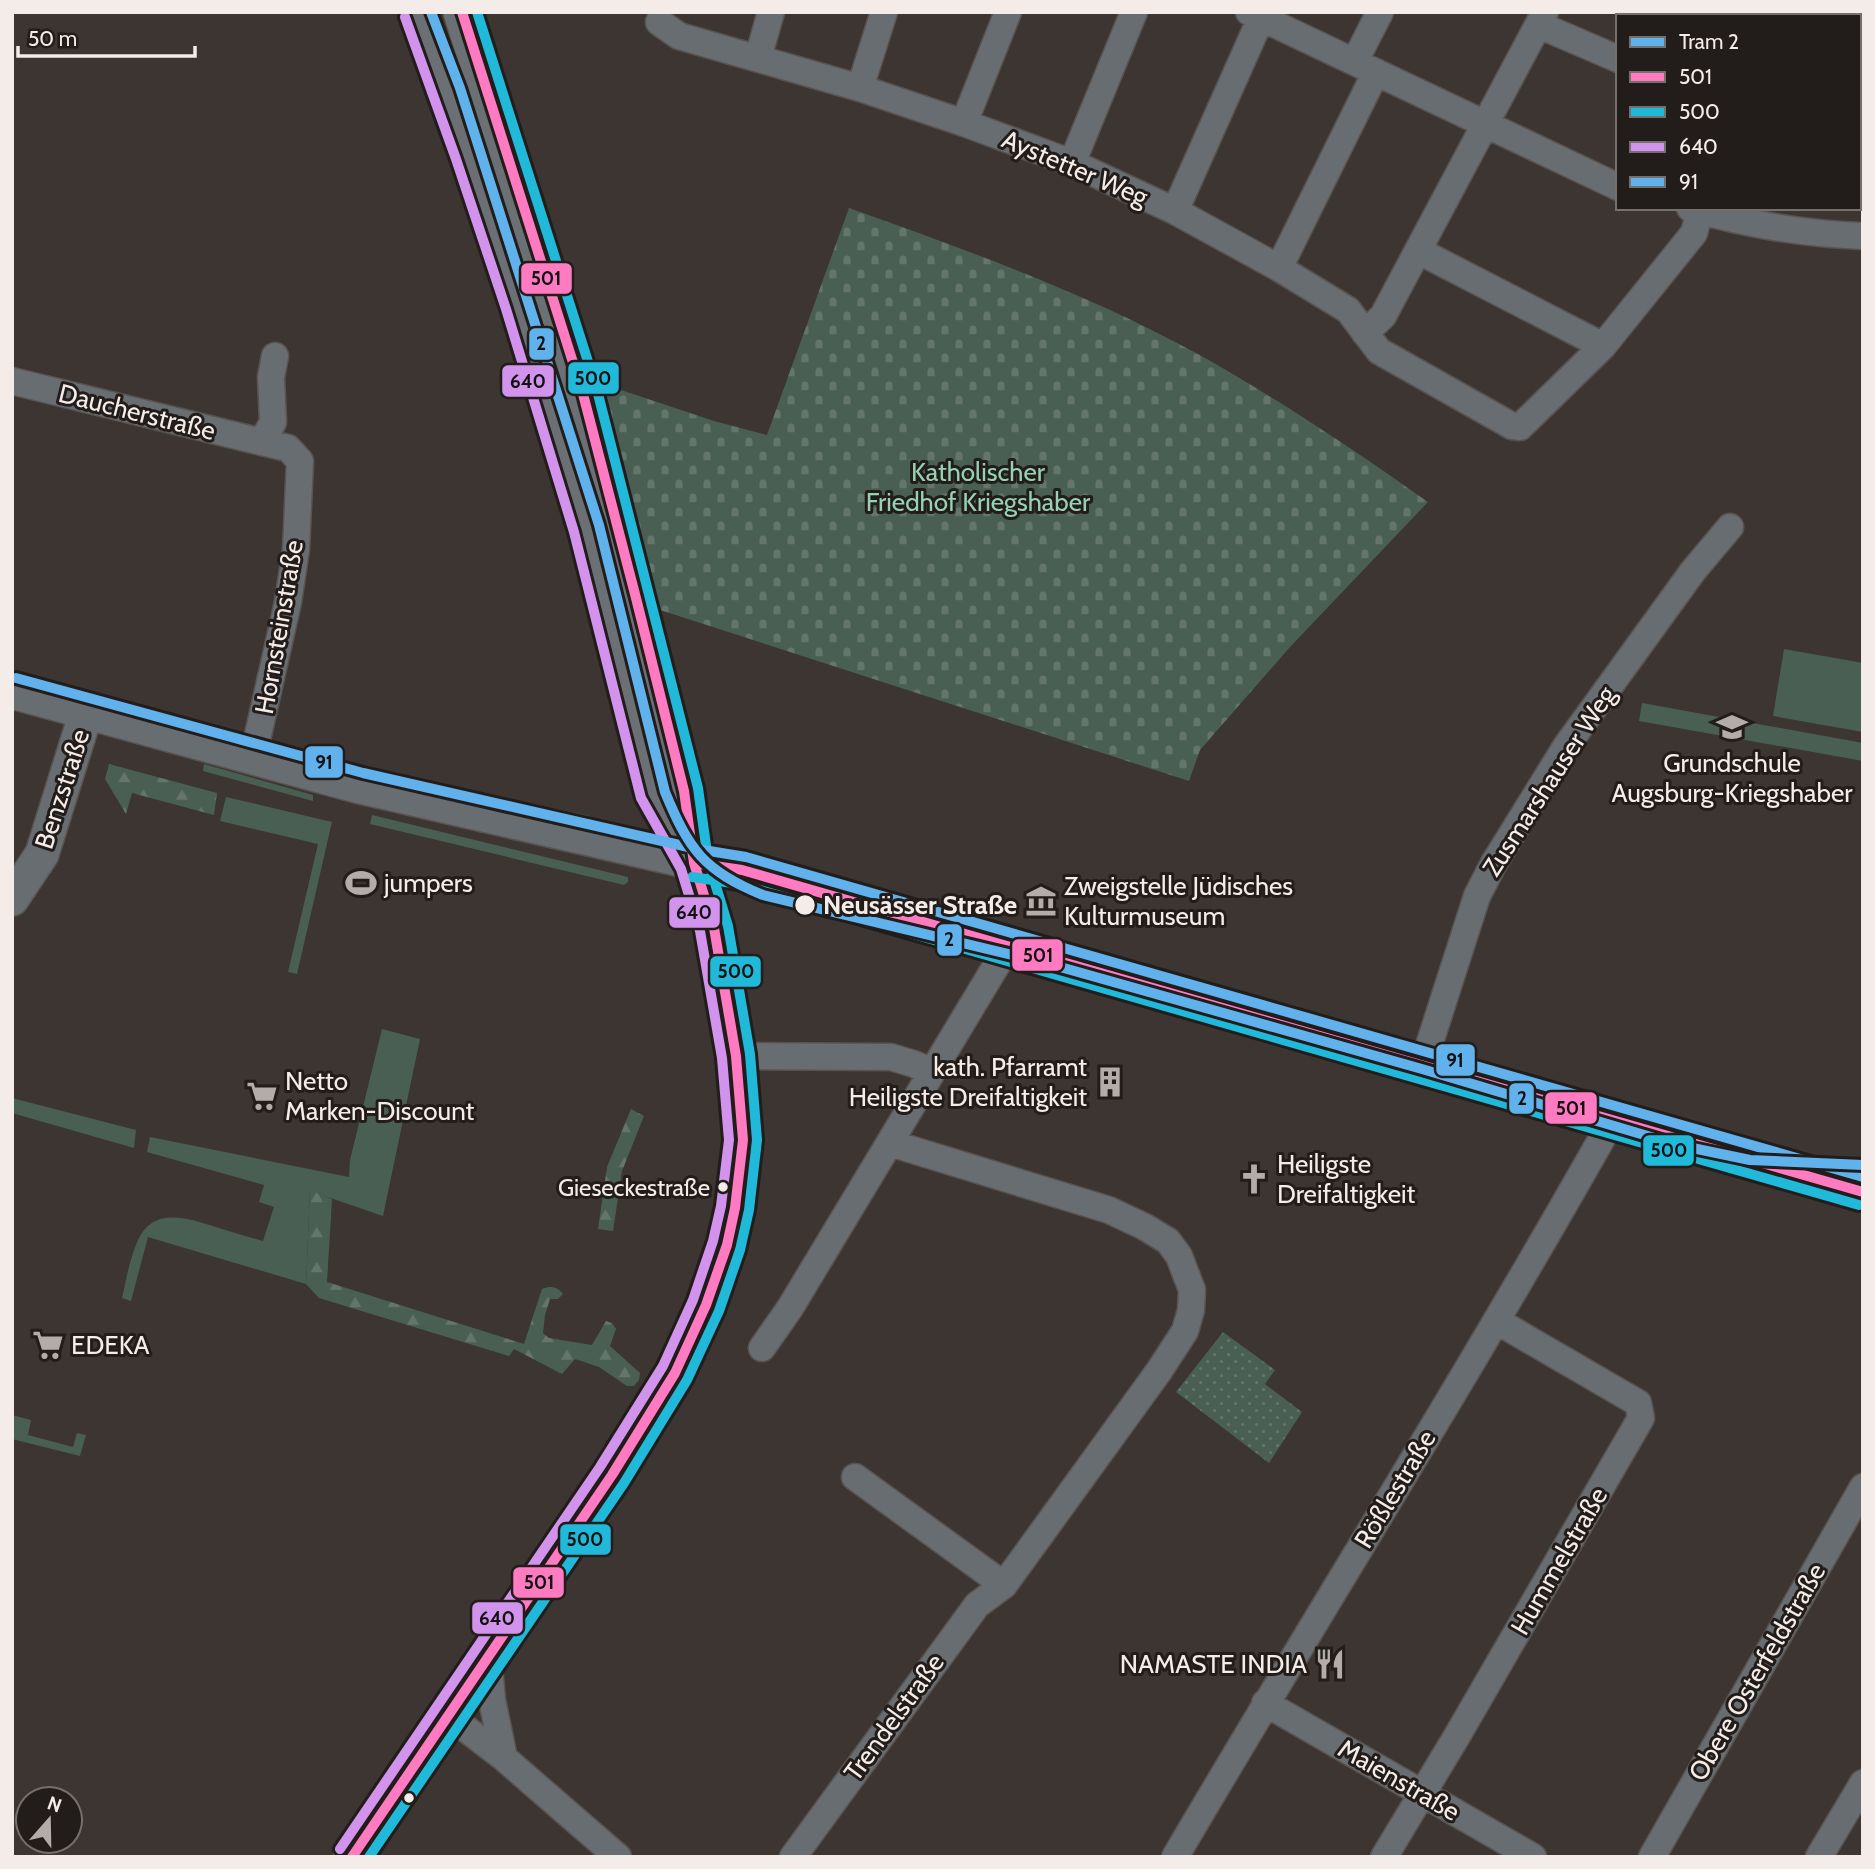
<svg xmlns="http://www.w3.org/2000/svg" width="1875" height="1869" viewBox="0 0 1875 1869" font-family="Cabin,sans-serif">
<defs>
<pattern id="forest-firs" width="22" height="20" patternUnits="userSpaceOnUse" patternTransform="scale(1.75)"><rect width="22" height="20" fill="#495f53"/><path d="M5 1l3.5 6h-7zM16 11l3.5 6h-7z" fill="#64766c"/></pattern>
<pattern id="cemetery-stones" width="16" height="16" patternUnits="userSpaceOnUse" patternTransform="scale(1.75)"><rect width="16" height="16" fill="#495f53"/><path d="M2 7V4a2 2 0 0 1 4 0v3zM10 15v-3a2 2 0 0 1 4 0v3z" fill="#64766c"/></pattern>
<pattern id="park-dots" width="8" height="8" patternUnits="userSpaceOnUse" patternTransform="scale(1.75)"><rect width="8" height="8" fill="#495f53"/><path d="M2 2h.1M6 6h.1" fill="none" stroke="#64766c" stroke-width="1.8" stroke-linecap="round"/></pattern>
</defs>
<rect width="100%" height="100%" fill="#3c3532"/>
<path fill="#495f53" d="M1784,649L1863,663V732L1773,716Z
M1642,703L1863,743V761L1639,721Z
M273,741L332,755L330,763L277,747Z
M204,764L313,795V801L203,771Z
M226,797L332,822L297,974L288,972L318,844L220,821Z
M510,799L586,815L595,818L564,817L508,806Z
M372,815L628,877V882L624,885L370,824Z
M382,1029L420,1039L383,1216L310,1191L306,1284L148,1237L131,1301L122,1298C126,1281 129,1262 136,1245C151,1205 186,1218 216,1227C232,1232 248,1237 263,1241L274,1207L259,1202L264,1185L147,1152L150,1137L349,1177L350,1160Z
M12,1098L136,1130L134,1148L12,1113Z
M12,1415L31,1420L28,1435L73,1447L77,1433L86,1435L80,1456L12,1439Z"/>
<path fill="url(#forest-firs)" d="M109,764L217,793L214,815L132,793L126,814L105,779Z
M631,1109L644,1116L622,1171L613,1231L598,1229L607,1167Z
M310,1190L332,1199L327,1282L524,1344L542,1289C550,1285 558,1287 563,1294L558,1299H550L545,1315L543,1333L549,1338L592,1345L606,1321L612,1323L616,1329L610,1346L640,1373L639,1380L634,1386H627L599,1367L575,1359L562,1374L514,1349L509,1356L319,1298L306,1284Z"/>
<path fill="url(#cemetery-stones)" d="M849,208C967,250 1086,293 1196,353C1277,398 1353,449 1428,502L1290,647L1200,750L1189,781L657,609L616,436L600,383L714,421L767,435Z"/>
<path fill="url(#park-dots)" d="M1223,1332L1275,1370L1265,1384L1302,1412L1269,1463L1176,1392Z"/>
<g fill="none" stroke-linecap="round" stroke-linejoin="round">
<g stroke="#595350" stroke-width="29">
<path id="minor" d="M1249,12L1618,187
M659,22L679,36L860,88L964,123L1072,163L1175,211L1279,268L1348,310L1379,351L1512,426L1520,427L1603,346L1694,233L1700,211
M1539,25L1618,59
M758,58L771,12
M1859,59L1863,53
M1355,61L1380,12
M860,88L884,12
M964,123L1008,12
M1072,163L1134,12
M1690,208C1746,224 1804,234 1863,236
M1175,211L1261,18
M1419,251L1603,346
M1279,268L1376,72
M1365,333L1383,316L1545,12
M12,381L262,442
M253,757L288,602L296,549L300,461L288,448L262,442L273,422L271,377L275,356
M736,1056L891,1057L914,1064L932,1072
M1423,1064L1477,896L1494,863L1567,745L1693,571L1730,527
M762,1348L790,1308L999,961L1004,945
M855,1477L1004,1585
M488,1655L492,1700L504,1758
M1265,1703L1533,1857
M448,1715L504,1758L618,1857
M793,1857L977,1605L1004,1585L1159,1371L1185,1331L1191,1310L1192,1290L1179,1256L1168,1241L1145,1227L1109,1210L890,1143
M1175,1857C1316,1617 1464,1382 1601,1140L1609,1118
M1384,1857L1457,1736L1641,1418L1638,1403L1497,1321
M1652,1857L1863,1487
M1819,1857L1863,1783"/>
</g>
<g stroke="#595350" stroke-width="36">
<path id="tertiary" d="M12,692L360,787L694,863L742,870L1863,1192
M12,899L42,854L86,713"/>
</g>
<g stroke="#595350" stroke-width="39">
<path id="secondary" d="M418,12L469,154L519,305L587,528L654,793L685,846
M352,1857L612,1475L675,1373L706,1305L727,1245L735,1208L743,1140L736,1056L714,928L694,863L684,791L636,598L583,394L462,12"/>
</g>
<use href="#minor" stroke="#686d72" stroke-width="26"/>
<use href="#tertiary" stroke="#686d72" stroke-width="33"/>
<use href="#secondary" stroke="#6a7073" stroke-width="37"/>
<g stroke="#221d1a" stroke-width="16">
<path id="bus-1" d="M694,863L742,870L1863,1192
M352,1857L612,1475L675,1373L706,1305L727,1245L735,1208L743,1140L736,1056L714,928L694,863L684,791L636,598L583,394L462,12"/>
</g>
<g stroke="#221d1a" stroke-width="16">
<path id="bus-2" d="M692,877L739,884L1859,1205
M369,1857L624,1483L687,1380L719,1311L740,1250L749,1210L757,1140L750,1054L728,926L708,860L698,788L597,390L477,12"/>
</g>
<g stroke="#221d1a" stroke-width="16">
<path id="bus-3" d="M340,1849L600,1467L663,1366L693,1300L713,1241L721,1206L729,1140L722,1058L700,931L681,869L641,798L574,532L506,309L456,159L405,17"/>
</g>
<g stroke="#221d1a" stroke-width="16">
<path id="bus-4" d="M16,678L363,773L697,849L746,857L1863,1177"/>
</g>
<use href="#bus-1" stroke="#fe7ac1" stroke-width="10"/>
<use href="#bus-2" stroke="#20b9da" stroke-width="10"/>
<use href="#bus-3" stroke="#d193ec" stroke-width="10"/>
<use href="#bus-4" stroke="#60b1ec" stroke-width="10"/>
<g stroke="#221d1a" stroke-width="16">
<path id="tram-1" d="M431,12L460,88L599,525L665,792C689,850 704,871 763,895L1046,963L1422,1069L1678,1145L1750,1160L1863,1165"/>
</g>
<use href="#tram-1" stroke="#60b2ec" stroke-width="10"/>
</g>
<defs>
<g id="school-bare" transform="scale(2.415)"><path d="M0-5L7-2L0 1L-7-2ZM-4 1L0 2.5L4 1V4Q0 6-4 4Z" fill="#b4aca9" stroke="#221d1a" stroke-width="2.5" paint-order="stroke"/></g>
<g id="stadium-bare" transform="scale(2.415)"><path d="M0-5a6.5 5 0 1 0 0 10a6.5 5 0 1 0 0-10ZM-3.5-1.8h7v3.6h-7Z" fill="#b4aca9" stroke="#221d1a" stroke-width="2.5" paint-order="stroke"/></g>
<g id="museum-bare" transform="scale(2.415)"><path d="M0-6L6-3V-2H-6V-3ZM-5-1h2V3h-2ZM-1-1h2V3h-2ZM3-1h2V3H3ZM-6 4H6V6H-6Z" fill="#b4aca9" stroke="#221d1a" stroke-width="2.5" paint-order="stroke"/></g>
<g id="building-bare" transform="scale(2.415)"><path d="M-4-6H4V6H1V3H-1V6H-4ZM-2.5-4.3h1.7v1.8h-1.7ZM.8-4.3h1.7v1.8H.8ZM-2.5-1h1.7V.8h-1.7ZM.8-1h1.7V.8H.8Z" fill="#b4aca9" stroke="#221d1a" stroke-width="2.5" paint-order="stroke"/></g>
<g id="supermarket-bare" transform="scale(2.415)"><path d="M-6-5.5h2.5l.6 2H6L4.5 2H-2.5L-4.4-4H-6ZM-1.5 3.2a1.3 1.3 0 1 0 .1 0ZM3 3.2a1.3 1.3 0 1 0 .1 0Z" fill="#b4aca9" stroke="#221d1a" stroke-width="2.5" paint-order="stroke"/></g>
<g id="church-bare" transform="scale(2.415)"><path d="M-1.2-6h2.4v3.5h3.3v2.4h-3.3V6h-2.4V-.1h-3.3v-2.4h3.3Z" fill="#b4aca9" stroke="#221d1a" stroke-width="2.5" paint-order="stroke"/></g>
<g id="restaurant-bare" transform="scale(2.415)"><path d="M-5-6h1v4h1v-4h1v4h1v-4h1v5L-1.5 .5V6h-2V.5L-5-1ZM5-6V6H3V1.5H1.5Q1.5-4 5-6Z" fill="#b4aca9" stroke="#221d1a" stroke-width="2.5" paint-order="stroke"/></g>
</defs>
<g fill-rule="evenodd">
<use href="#school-bare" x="1732" y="727"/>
<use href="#stadium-bare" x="361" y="883"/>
<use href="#museum-bare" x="1041" y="901"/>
<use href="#building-bare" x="1110" y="1082"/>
<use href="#supermarket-bare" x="262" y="1096"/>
<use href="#church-bare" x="1254" y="1179"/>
<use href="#supermarket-bare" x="48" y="1345"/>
<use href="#restaurant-bare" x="1330" y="1664"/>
</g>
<g fill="#f4ece9" stroke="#221d1a" stroke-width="2.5">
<circle cx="805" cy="905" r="11"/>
<circle cx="723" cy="1187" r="6"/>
<circle cx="409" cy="1798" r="6"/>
</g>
<g text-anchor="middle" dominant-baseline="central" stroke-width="6" stroke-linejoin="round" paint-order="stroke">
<g font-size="24" fill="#f4ece9" stroke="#221d1a" text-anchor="end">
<text x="710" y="1187">Gieseckestraße</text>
</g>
<g font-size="26" fill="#f4ece9" stroke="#221d1a">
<text transform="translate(1075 168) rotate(23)">Aystetter Weg</text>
<text transform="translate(137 412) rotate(14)">Daucherstraße</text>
<text transform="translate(279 627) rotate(-80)">Hornsteinstraße</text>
<text transform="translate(1549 781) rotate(-57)">Zusmarshauser Weg</text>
<text transform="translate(62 789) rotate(-72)">Benzstraße</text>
<text transform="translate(1395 1489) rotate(-59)">Rößlestraße</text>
<text transform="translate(1559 1561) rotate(-60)">Hummelstraße</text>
<text transform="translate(1757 1672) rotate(-60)">Obere Osterfeldstraße</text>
<text transform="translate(894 1717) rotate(-54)">Trendelstraße</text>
<text transform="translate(1399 1780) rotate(30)">Maienstraße</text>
</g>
<g font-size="26" fill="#96d1b2" stroke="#221d1a">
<text x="978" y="472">Katholischer<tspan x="978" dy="30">Friedhof Kriegshaber</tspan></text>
</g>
<g font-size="26" fill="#f4ece9" stroke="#221d1a" text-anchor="start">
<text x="1732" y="763" text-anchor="middle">Grundschule<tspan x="1732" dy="30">Augsburg-Kriegshaber</tspan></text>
<text x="384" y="883">jumpers</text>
<text x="1064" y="886">Zweigstelle Jüdisches<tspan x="1064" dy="30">Kulturmuseum</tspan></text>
<text x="1087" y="1067" text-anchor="end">kath. Pfarramt<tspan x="1087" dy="30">Heiligste Dreifaltigkeit</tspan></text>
<text x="285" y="1081">Netto<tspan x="285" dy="30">Marken-Discount</tspan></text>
<text x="1277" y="1164">Heiligste<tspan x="1277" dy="30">Dreifaltigkeit</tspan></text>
<text x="71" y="1345">EDEKA</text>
<text x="1307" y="1664" text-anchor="end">NAMASTE INDIA</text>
</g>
<g font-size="26" font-weight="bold" fill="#f4ece9" stroke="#221d1a" text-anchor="start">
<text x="823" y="905">Neusässer Straße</text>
</g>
</g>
<g stroke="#221d1a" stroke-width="2.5">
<rect x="520" y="262" width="53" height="33" rx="7" fill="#fe7ac1"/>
<rect x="528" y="327" width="27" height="34" rx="7" fill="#60b2ec"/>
<rect x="567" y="361" width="53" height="34" rx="7" fill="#20b9da"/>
<rect x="501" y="364" width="54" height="34" rx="7" fill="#d193ec"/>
<rect x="304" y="745" width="40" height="34" rx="7" fill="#60b1ec"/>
<rect x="668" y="896" width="53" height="33" rx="7" fill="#d193ec"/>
<rect x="936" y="923" width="27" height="34" rx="7" fill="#60b2ec"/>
<rect x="1011" y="938" width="53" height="34" rx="7" fill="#fe7ac1"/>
<rect x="709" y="955" width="53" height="33" rx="7" fill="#20b9da"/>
<rect x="1435" y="1043" width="41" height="34" rx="7" fill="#60b1ec"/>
<rect x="1508" y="1082" width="27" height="33" rx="7" fill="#60b2ec"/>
<rect x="1544" y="1091" width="54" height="34" rx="7" fill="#fe7ac1"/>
<rect x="1642" y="1134" width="53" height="33" rx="7" fill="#20b9da"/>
<rect x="559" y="1523" width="53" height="33" rx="7" fill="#20b9da"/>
<rect x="512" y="1566" width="53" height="33" rx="7" fill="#fe7ac1"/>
<rect x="471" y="1601" width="53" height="34" rx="7" fill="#d193ec"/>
</g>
<g font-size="19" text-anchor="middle" font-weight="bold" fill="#111">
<text x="546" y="285">501</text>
<text x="541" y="350">2</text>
<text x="593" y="385">500</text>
<text x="528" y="388">640</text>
<text x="324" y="769">91</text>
<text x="694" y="919">640</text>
<text x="949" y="946">2</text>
<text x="1038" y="962">501</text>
<text x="736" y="978">500</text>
<text x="1455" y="1067">91</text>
<text x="1522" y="1105">2</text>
<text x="1571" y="1115">501</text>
<text x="1669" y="1157">500</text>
<text x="585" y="1546">500</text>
<text x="539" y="1589">501</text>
<text x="497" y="1625">640</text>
</g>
<rect width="1875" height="1869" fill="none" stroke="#f4ece9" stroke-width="28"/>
<rect x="1616" y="14" width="245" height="196" fill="#221d1a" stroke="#76706d" stroke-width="2"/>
<rect x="1630" y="37" width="35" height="10" fill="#60b2ec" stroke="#76706d" stroke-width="2"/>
<text x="1679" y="49" font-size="21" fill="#f4ece9">Tram 2</text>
<rect x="1630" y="72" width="35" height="10" fill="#fe7ac1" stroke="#76706d" stroke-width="2"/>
<text x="1679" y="84" font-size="21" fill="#f4ece9">501</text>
<rect x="1630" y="107" width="35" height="10" fill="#20b9da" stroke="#76706d" stroke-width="2"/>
<text x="1679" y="119" font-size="21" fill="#f4ece9">500</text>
<rect x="1630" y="142" width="35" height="10" fill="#d193ec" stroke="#76706d" stroke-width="2"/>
<text x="1679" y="154" font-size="21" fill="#f4ece9">640</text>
<rect x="1630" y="177" width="35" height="10" fill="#60b1ec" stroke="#76706d" stroke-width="2"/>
<text x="1679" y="189" font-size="21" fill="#f4ece9">91</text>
<g transform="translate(49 1820) rotate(20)"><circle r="33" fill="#221d1a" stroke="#76706d" stroke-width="2"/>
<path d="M0-5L12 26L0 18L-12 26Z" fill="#b4aca9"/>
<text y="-10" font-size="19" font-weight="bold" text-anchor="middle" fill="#f4ece9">N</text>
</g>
<path d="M18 46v10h177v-10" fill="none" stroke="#f4ece9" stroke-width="3.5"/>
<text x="28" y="46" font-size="21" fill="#f4ece9" stroke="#221d1a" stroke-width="5" paint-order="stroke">50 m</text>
</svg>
